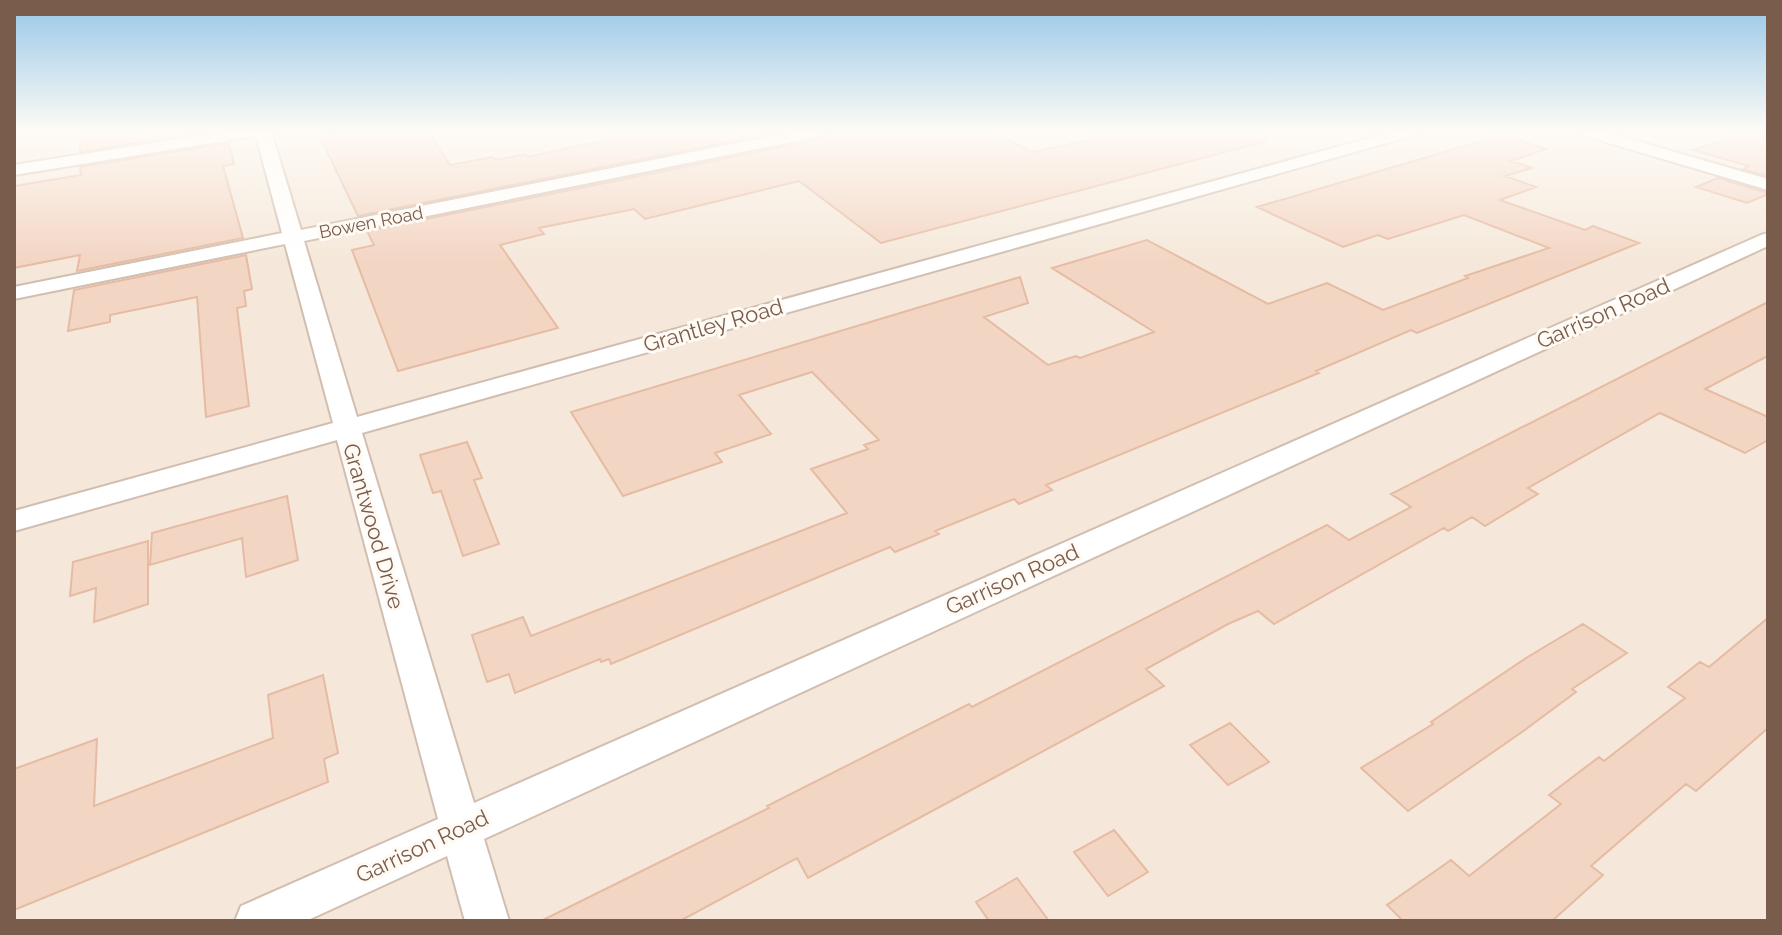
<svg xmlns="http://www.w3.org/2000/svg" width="1782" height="935" viewBox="0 0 1782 935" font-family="Raleway,sans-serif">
<rect width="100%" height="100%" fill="#fdf6ec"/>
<path fill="#f5e8da" d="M14,131H1768V921H14Z"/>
<path fill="#f3d5c3" stroke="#e6bba3" stroke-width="2" d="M93,131H210L80,152V141L92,139Z
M357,131H415L420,139L432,137L450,165L493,157L495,160L525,154L528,157L647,131H783L358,216L320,137Z
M832,131H981L1000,141L1007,139L1032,152L1132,131H1266L1267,141L881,243L799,181L645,219L634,209L539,228L544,234L500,245L558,328L398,371L352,250L374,245L367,231L822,139Z
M1750,132L1768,138V176L1743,169L1749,166L1693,150Z
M1502,135L1546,149L1511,161L1532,168L1505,176L1536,187L1500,200L1585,230L1593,226L1639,243L1417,333L1411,330L1316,371L1319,373L1046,485L1052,490L1019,504L1014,499L935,531L939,534L895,552L890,547L611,664L609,659L601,662L600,659L515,693L509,674L487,682L472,635L523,617L531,636L847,513L811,469L868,449L864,445L879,440L812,372L739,395L771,434L715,453L722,462L623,496L571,412L1020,277L1028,303L984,317L1048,365L1076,356L1080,358L1154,332L1052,268L1147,240L1268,304L1327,283L1383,310L1468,278L1465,276L1549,248L1464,215L1388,239L1378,235L1343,247L1257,207Z
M229,143L234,164L223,166L243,238L77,271L80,255L14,268V186L81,175L80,167Z
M1718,178L1768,193V194L1747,203L1696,187Z
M246,255L252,289L244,291L246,306L237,308L249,406L206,417L197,297L110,315V322L68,331L74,290Z
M1768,302V356L1705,389L1768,417V440L1745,453L1660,413L1528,488L1538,494L1485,526L1472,517L1448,531L1444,528L1274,624L1258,611L1228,624L1146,669L1164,686L808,878L797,858L680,921H541L769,808L767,806L969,704L972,707L1327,525L1349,540L1411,507L1391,494Z
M467,442L482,478L474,480L499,544L463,556L441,491L433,493L420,455Z
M287,496L298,560L246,577L242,538L150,565L152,533Z
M148,541V604L94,622L96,588L70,596L73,562Z
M1768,618V728L1696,791L1686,784L1591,866L1603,875L1552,921H1403L1387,905L1451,860L1469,876L1561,804L1549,795L1599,757L1604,761L1685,698L1668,687L1700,662L1709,667Z
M1583,624L1627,653L1572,689L1576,692L1522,732L1408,811L1361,768L1433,724L1431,722L1526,658Z
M323,675L338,753L324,759L328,782L14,910V769L97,739L94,806L273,738L268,695Z
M1230,723L1269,762L1228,785L1190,745Z
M1114,830L1148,872L1108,896L1074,852Z
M1017,878L1049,921H989L976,902Z"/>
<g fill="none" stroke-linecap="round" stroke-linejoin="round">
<g stroke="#d1beb0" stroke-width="4">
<path id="minor" d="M229,131H271L301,230L798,131H829L821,136L304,241L357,417L1395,131H1420L1418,134L362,433L474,803L1761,235L1768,233V246L484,839L509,921H465L447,856L306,921H235L241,906L438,819L337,440L14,531V511L333,423L285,244L14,299V287L282,233L256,136L14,175V165Z
M1577,131H1602L1768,179V190L1579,134Z"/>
</g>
<use href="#minor" fill="#fff" fill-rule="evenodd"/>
</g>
<linearGradient id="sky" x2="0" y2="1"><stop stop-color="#97c7e8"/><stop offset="0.5" stop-color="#fefbf6"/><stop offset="1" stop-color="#fefbf6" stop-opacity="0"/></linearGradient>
<rect width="1782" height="262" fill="url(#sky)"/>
<g text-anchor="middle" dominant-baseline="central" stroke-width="6" stroke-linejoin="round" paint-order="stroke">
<g font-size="18" fill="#7a5c4d" stroke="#fffaf3">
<text transform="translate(371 222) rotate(-11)">Bowen Road</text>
</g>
<g font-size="22" fill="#7a5c4d" stroke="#fffaf3">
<text transform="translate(1603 313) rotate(-24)">Garrison Road</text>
<text transform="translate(713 325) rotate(-16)">Grantley Road</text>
<text transform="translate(374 526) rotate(74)">Grantwood Drive</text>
<text transform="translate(1012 579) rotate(-24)">Garrison Road</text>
<text transform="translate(422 846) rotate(-25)">Garrison Road</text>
</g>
</g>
<rect width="1782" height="935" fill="none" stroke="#7a5c4d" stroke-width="32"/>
</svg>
